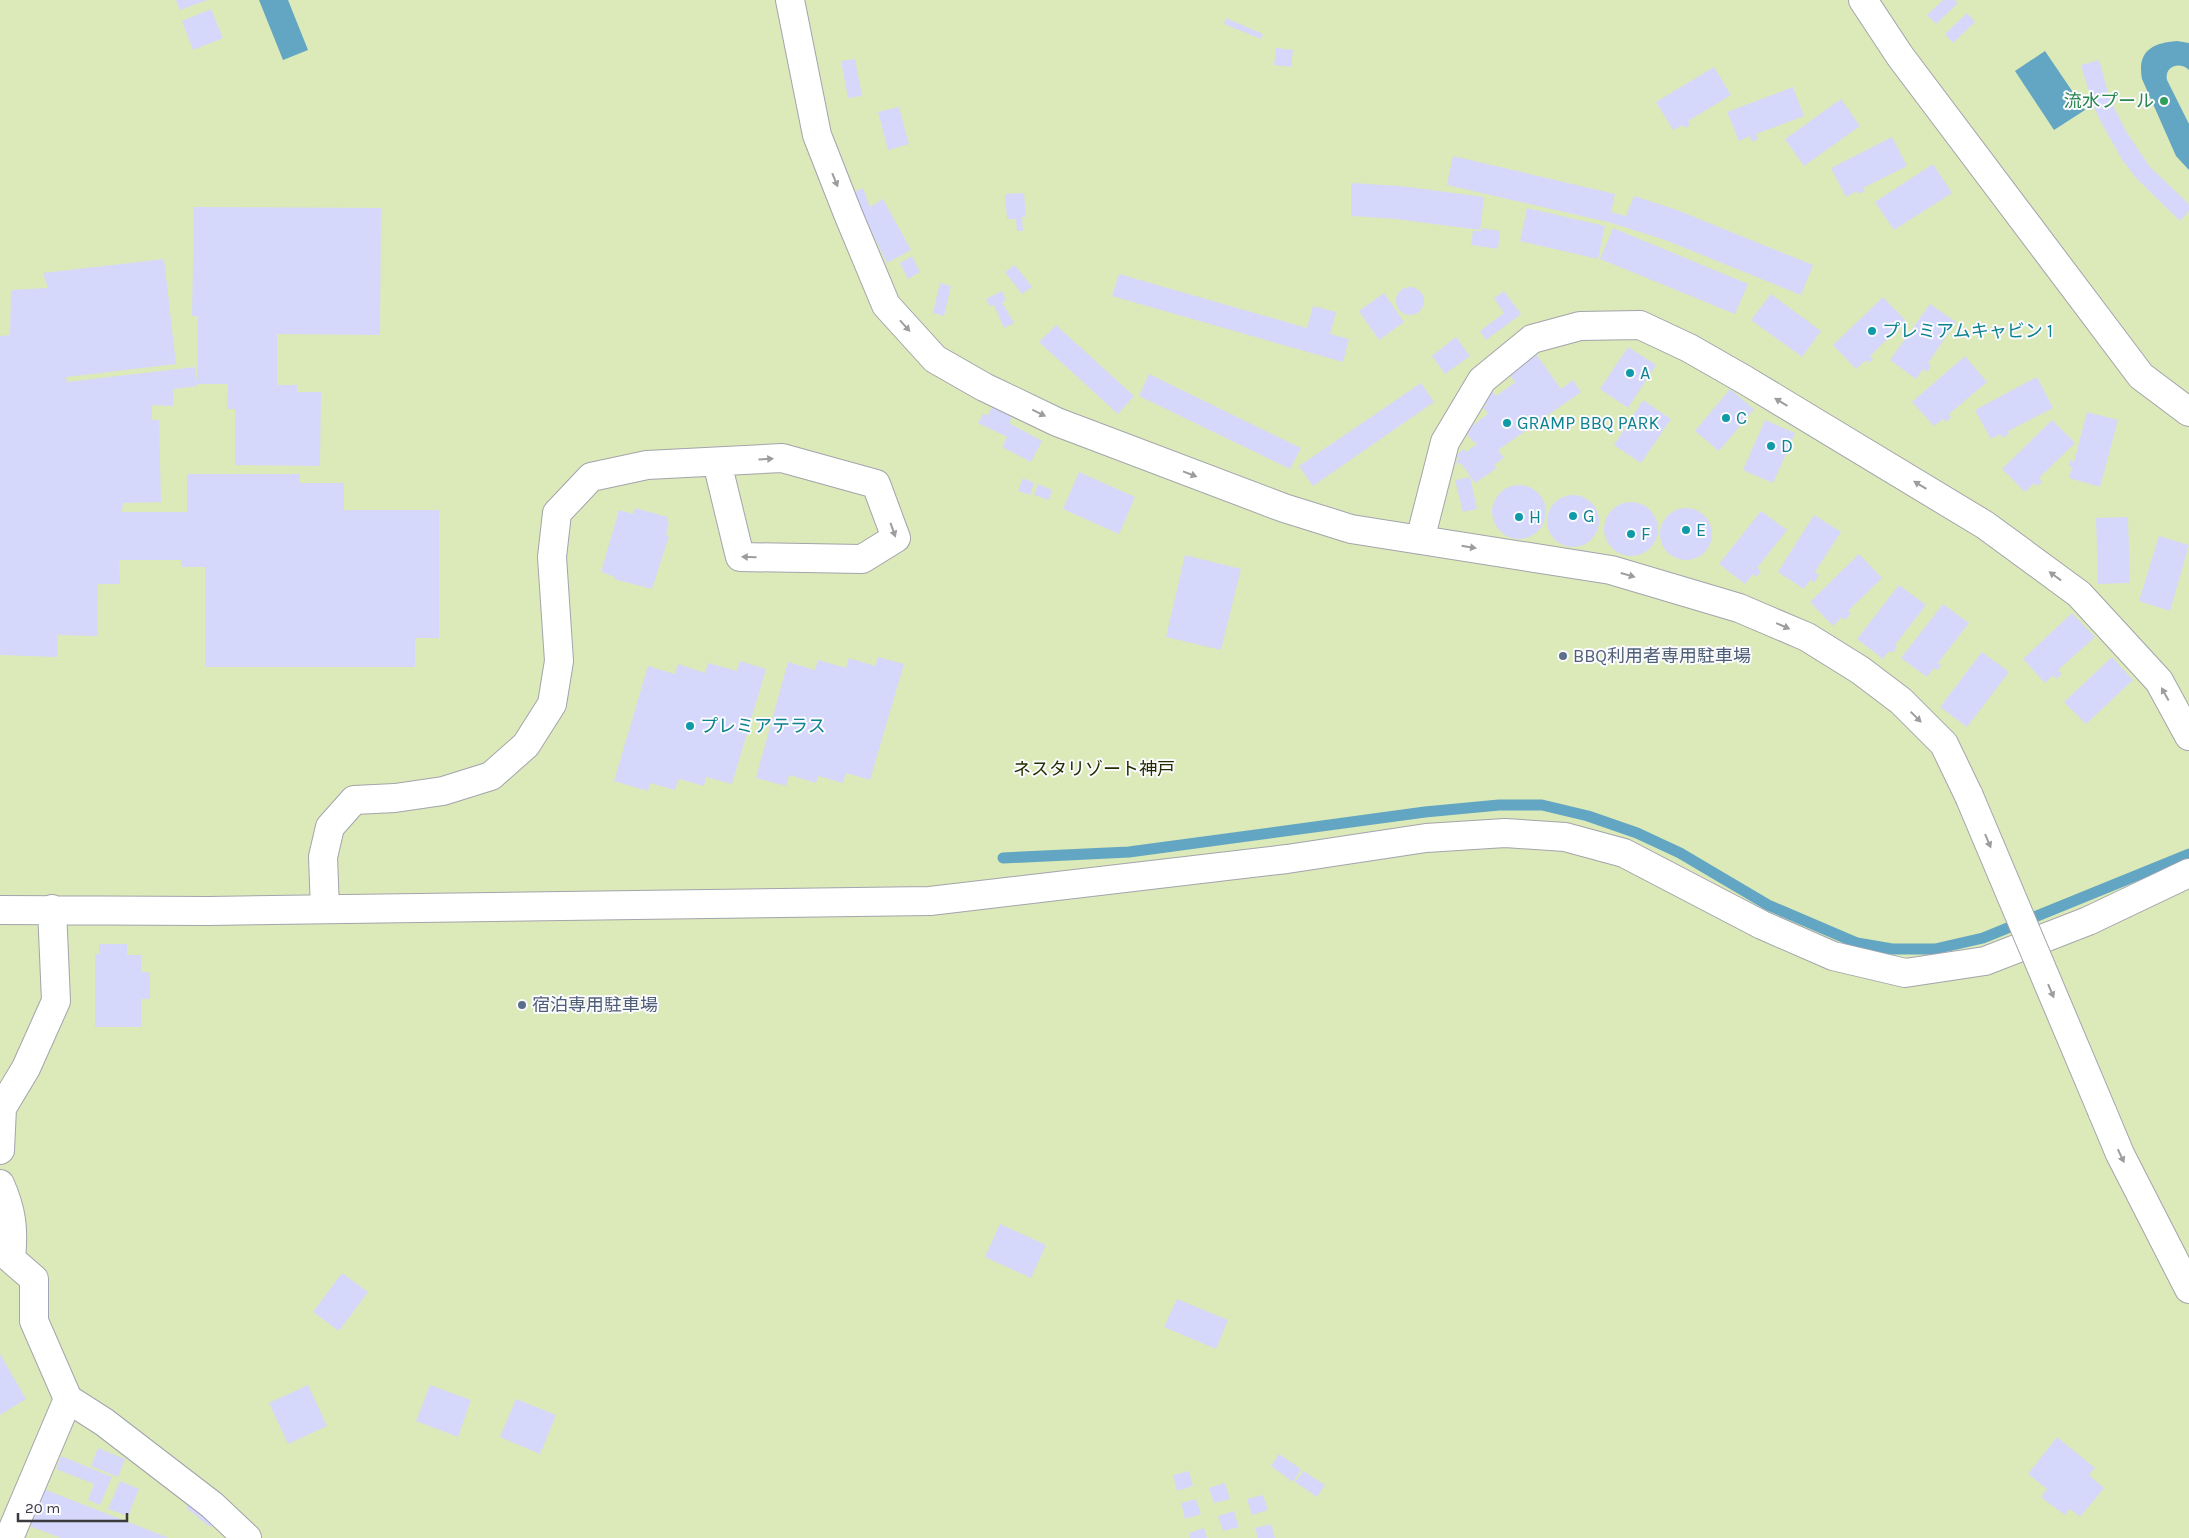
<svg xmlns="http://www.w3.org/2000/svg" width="2189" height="1538" viewBox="0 0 2189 1538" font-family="Karla,'Noto Sans JP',sans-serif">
<rect width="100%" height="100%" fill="#fbfbff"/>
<path fill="#dce9b8" d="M0,0H2189V1538H0Z"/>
<path fill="#62a6c4" d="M259,0H288L308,50L283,60Z
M2177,41L2189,43V70C2180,61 2164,66 2167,80L2189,124V170L2176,156L2142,79C2137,52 2151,43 2177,41Z
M2045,51L2085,110L2054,130L2015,71Z"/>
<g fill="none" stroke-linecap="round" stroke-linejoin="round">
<path stroke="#62a6c4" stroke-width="11" d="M1003,858L1129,852L1425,812L1499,805H1542L1588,816L1637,833L1680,853L1768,905L1857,943L1892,949H1935L1983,938L2189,854"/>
</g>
<path fill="#d6d8fb" d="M176,0H207L180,10Z
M1943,0H1955L1958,3L1936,24L1927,15Z
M211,9L223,38L193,50L182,21Z
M1967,13L1975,22L1953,43L1945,34Z
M1226,18L1263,34L1261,39L1224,24Z
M1276,48L1293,50L1291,67L1274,65Z
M855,59L862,96L848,98L841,61Z
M2099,60L2110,99L2127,133L2150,167L2189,204V211L2180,221L2136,178L2123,161L2102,124L2093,105L2081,65Z
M1714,67L1731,95L1688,121L1690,125L1685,128L1683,125L1673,130L1656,102Z
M1793,87L1804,116L1756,134L1758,139L1752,142L1750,136L1739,141L1727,112Z
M1841,99L1860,126L1804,166L1785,139Z
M899,107L909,144L888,150L878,112Z
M1892,137L1907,166L1863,188L1865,191L1858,194L1857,191L1846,197L1831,168Z
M1453,156L1615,194L1611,212L1626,216L1634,196L1677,210L1813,265L1801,295L1665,240L1608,222L1447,185Z
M1933,164L1952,193L1894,230L1875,202Z
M1351,183L1401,186L1484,197L1480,230L1396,219L1351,216Z
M863,188L870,207L883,199L911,250L887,263L853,193Z
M1024,193L1026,217H1022L1023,231H1017L1016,219H1007L1005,194Z
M194,207L381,208L380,335L277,334V385H297V392H321L320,466L235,465V409H227L228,384H197L198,386L173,389V406L152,405V420H159L161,502L123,503L122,512H187V474H300V483H344V510H439V638H415V667H205V567H181V560H119L120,584H98L97,636L58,635L57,657L0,655V336L10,335L11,290L48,288L43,273L164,259L176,364L66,377L67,382L195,367L197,382L198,316H192Z
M1527,208L1605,226L1598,259L1520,241Z
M1481,228L1500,231L1498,249L1471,245L1473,231H1481Z
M1613,228L1748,284L1735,314L1600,259Z
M912,256L920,272L908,279L900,263Z
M1015,265L1032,287L1022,294L1005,272Z
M1119,274L1307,328L1313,306L1336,312L1330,334L1349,339L1343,362L1112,296Z
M940,283L951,286L944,316L933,313Z
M1396 301a14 14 0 1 1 28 0a14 14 0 1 1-28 0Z
M1002,291L1006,300L1002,302L1014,323L1004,328L994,305L990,306L986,299Z
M1504,291L1521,314L1486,340L1480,331L1504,313L1494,298Z
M1384,293L1404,322L1379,340L1359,311Z
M1771,294L1821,331L1802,357L1751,320Z
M1883,297L1906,321L1870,356L1873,359L1869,363L1866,360L1856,369L1833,345Z
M1930,304L1956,322L1928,363L1931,366L1927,372L1923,369L1916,379L1890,360Z
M1056,325L1134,396L1118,414L1039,342Z
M1456,337L1470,356L1445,374L1432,356Z
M1628,347L1656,365L1628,408L1600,389Z
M1536,354L1561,389L1573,380L1581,392L1498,450L1504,458L1494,465L1497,468L1475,483L1461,463L1458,465L1456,461L1459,459L1456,455L1464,449L1466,452L1477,444L1475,441L1473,442L1465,431L1488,414L1483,407L1487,405L1482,399L1492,391L1496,396L1515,382L1509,374Z
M1965,356L1987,382L1949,414L1951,417L1946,422L1943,419L1934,426L1912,402Z
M1149,374L1301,448L1290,469L1139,396Z
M2037,377L2053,408L2008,431L2009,434L2002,438L2000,434L1991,439L1975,410Z
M1421,383L1434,402L1313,486L1299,466Z
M1730,389L1754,409L1719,451L1695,431Z
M1643,400L1671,419L1641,463L1614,445Z
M992,407L1012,417L1009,423L1042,441L1031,462L1002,447L1007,437L978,423L983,414L988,415Z
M2087,412L2118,420L2100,487L2069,478L2072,467L2069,466L2070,460L2074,462Z
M1765,420L1795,433L1773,483L1743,470Z
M2052,420L2075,443L2039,478L2042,482L2037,486L2034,483L2025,492L2002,469Z
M1079,472L1135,497L1119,534L1063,509Z
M1470,477L1477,509L1463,512L1455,480Z
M1023,478L1034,483L1030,495L1018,491Z
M1038,484L1052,490L1049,500L1034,495Z
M1492 512a27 27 0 1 1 54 0a27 27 0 1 1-54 0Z
M1547 521a26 26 0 1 1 52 0a26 26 0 1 1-52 0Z
M1604 529a27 27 0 1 1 54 0a27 27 0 1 1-54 0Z
M1660 534a26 26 0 1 1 52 0a26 26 0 1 1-52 0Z
M635,508L668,517L667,521L669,523L666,535L669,536L652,589L614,579L615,577L601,572L619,510L633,514Z
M1761,511L1787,530L1757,568L1761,571L1756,577L1753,574L1745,584L1719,564Z
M1814,515L1841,532L1815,572L1819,575L1814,583L1810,580L1804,589L1778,572Z
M2128,517L2130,583L2098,584L2096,518Z
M2159,536L2189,545L2170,611L2139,601Z
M1859,554L1882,578L1848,611L1851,614L1845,620L1842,617L1833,626L1810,602Z
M1185,555L1241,569L1221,650L1166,637Z
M1899,585L1926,605L1895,645L1897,647L1892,653L1889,651L1883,659L1857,639Z
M1943,604L1969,623L1938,663L1941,666L1937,670L1934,668L1927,677L1901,658Z
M2072,613L2095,637L2058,670L2062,674L2056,679L2053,675L2045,683L2023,659Z
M1982,652L2009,672L1967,727L1940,707Z
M878,657L904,664L870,780L846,773L843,783L818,776L816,783L789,775L786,786L756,778L788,662L815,670L818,660L846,668L849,658L875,666Z
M2112,657L2133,680L2086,724L2064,702Z
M740,661L766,669L732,784L706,777L704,786L679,779L675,790L650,783L648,791L614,781L648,666L675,674L678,664L705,673L708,663L737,671Z
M99,944H127V955H141V972H150V999H141V1027H95V954H99Z
M1000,1224L1046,1245L1031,1278L985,1257Z
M342,1273L368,1292L339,1331L313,1312Z
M1177,1299L1228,1320L1216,1349L1164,1327Z
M0,1354L26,1399L0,1415Z
M308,1385L327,1426L288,1444L269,1403Z
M430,1385L471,1400L458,1437L416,1421Z
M516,1399L556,1415L540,1454L500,1437Z
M2057,1437L2095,1468L2089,1475L2104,1488L2080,1517L2070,1509L2065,1515L2041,1497L2047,1489L2028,1474Z
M98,1448L125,1459L118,1477L91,1466Z
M1279,1454L1301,1469L1293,1482L1271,1466Z
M61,1456L112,1477L100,1505L88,1500L94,1484L56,1469Z
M1189,1471L1193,1486L1177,1491L1173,1475Z
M1303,1471L1325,1485L1317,1497L1295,1482Z
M120,1481L139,1489L128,1516L108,1509Z
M1225,1483L1230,1499L1214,1503L1209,1488Z
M41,1488L169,1538H61L27,1525Z
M196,1495L207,1505L198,1517L186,1508Z
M1263,1495L1268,1510L1252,1515L1247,1499Z
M1196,1499L1201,1514L1185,1519L1181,1503Z
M208,1505L220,1514L210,1527L198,1518Z
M1234,1511L1239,1527L1223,1531L1218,1516Z
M1271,1524L1275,1538H1258L1255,1528Z
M1204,1528L1207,1538H1190L1189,1533Z"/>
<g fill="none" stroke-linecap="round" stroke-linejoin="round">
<g stroke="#a3a4ad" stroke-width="30">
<path id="minor" d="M790,0L817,135L848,214L886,305L935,359L984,387L1057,422L1284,508L1351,529L1611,570L1739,608L1807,637L1860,670L1901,701L1944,744L1969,796
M1863,0L1900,56L2141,376L2189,412
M1420,540L1445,442L1482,380L1532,339L1580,326L1640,325L1689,348L1745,380L1985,525L2079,594L2159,681L2189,736
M325,909L323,857L330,827L354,800L395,798L443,791L491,776L526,745L552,704L559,661L552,557L557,513L591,477L647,465L782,458L876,484L896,538L862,559L740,557L717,462
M0,910L208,911L930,901L1287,859L1426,838L1505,833L1565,837L1624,853L1762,925L1833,956L1905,973L1985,961L2088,921L2189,873
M2102,1111L2120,1154L2189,1289
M0,1150L2,1108L26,1068L56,1001L52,909
M0,1184C12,1211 14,1229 11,1259L34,1279V1321L68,1399L104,1422L212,1505L247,1538
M9,1538L68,1399"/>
</g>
<use href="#minor" stroke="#fff" stroke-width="28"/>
<g stroke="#a3a4ad" stroke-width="30" stroke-linecap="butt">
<path id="minor-bridge" d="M1969,796L2102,1111"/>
</g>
<use href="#minor-bridge" stroke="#fff" stroke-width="28"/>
</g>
<defs><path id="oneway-solid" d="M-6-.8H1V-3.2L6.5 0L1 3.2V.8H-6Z" transform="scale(1.25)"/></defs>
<g fill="#9d9d9f">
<use href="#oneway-solid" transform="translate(835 180) rotate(68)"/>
<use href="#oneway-solid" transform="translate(905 326) rotate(48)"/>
<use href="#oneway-solid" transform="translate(1781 402) rotate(-149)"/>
<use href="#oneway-solid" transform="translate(1039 413) rotate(26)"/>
<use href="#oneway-solid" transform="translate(766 459) rotate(-4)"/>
<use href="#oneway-solid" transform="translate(1190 474) rotate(21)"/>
<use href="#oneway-solid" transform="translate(1920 485) rotate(-149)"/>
<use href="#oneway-solid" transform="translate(893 530) rotate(70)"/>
<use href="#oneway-solid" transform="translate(1469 547) rotate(9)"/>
<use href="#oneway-solid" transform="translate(749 557) rotate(-178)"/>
<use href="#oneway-solid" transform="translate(1628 575) rotate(16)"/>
<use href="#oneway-solid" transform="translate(2055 576) rotate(-144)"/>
<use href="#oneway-solid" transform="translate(1783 626) rotate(23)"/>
<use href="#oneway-solid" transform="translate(2165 694) rotate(-119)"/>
<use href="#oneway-solid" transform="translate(1916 717) rotate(45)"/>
<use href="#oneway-solid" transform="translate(1988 841) rotate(67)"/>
<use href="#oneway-solid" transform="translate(2051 991) rotate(67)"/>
<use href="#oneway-solid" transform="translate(2121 1156) rotate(65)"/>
</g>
<circle fill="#2e9e5b" stroke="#fbfbff" stroke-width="2" cx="2164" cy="101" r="5"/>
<g fill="#0f9aa8" stroke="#fbfbff" stroke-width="2">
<circle cx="1872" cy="331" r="5"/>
<circle cx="1630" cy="373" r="5"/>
<circle cx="1726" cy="418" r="5"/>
<circle cx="1507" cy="423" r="5"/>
<circle cx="1771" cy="446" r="5"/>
<circle cx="1573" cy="516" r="5"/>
<circle cx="1519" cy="517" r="5"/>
<circle cx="1686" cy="530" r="5"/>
<circle cx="1631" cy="534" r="5"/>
<circle cx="690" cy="726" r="5"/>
</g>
<g fill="#5c6f8a" stroke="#fbfbff" stroke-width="2">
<circle cx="1563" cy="656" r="5"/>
<circle cx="522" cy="1005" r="5"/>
</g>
<g text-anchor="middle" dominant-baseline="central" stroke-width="4" stroke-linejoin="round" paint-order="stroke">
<g font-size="18" fill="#27864d" stroke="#fbfbff" text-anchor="end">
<text x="2154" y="101">流水プール</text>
</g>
<g font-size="18" fill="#0d838f" stroke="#fbfbff" text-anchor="start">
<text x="1882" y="331">プレミアムキャビン 1</text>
<text x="1640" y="373">A</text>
<text x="1736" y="418">C</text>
<text x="1517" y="423">GRAMP BBQ PARK</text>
<text x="1781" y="446">D</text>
<text x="1583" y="516">G</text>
<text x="1529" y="517">H</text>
<text x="1696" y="530">E</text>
<text x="1641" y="534">F</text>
<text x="700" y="726">プレミアテラス</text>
</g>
<g font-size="18" fill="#4e5e75" stroke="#fbfbff" text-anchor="start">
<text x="1573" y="656">BBQ利用者専用駐車場</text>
<text x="532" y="1005">宿泊専用駐車場</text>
</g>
<g font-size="18" fill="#252e00" stroke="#fbfbff">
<text x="1094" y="769">ネスタリゾート神戸</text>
</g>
</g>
<path d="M18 1513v8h109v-8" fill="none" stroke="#3b3b3f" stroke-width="2.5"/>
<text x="25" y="1513" font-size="15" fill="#3b3b3f" stroke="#fbfbff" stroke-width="4" paint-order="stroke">20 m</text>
</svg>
